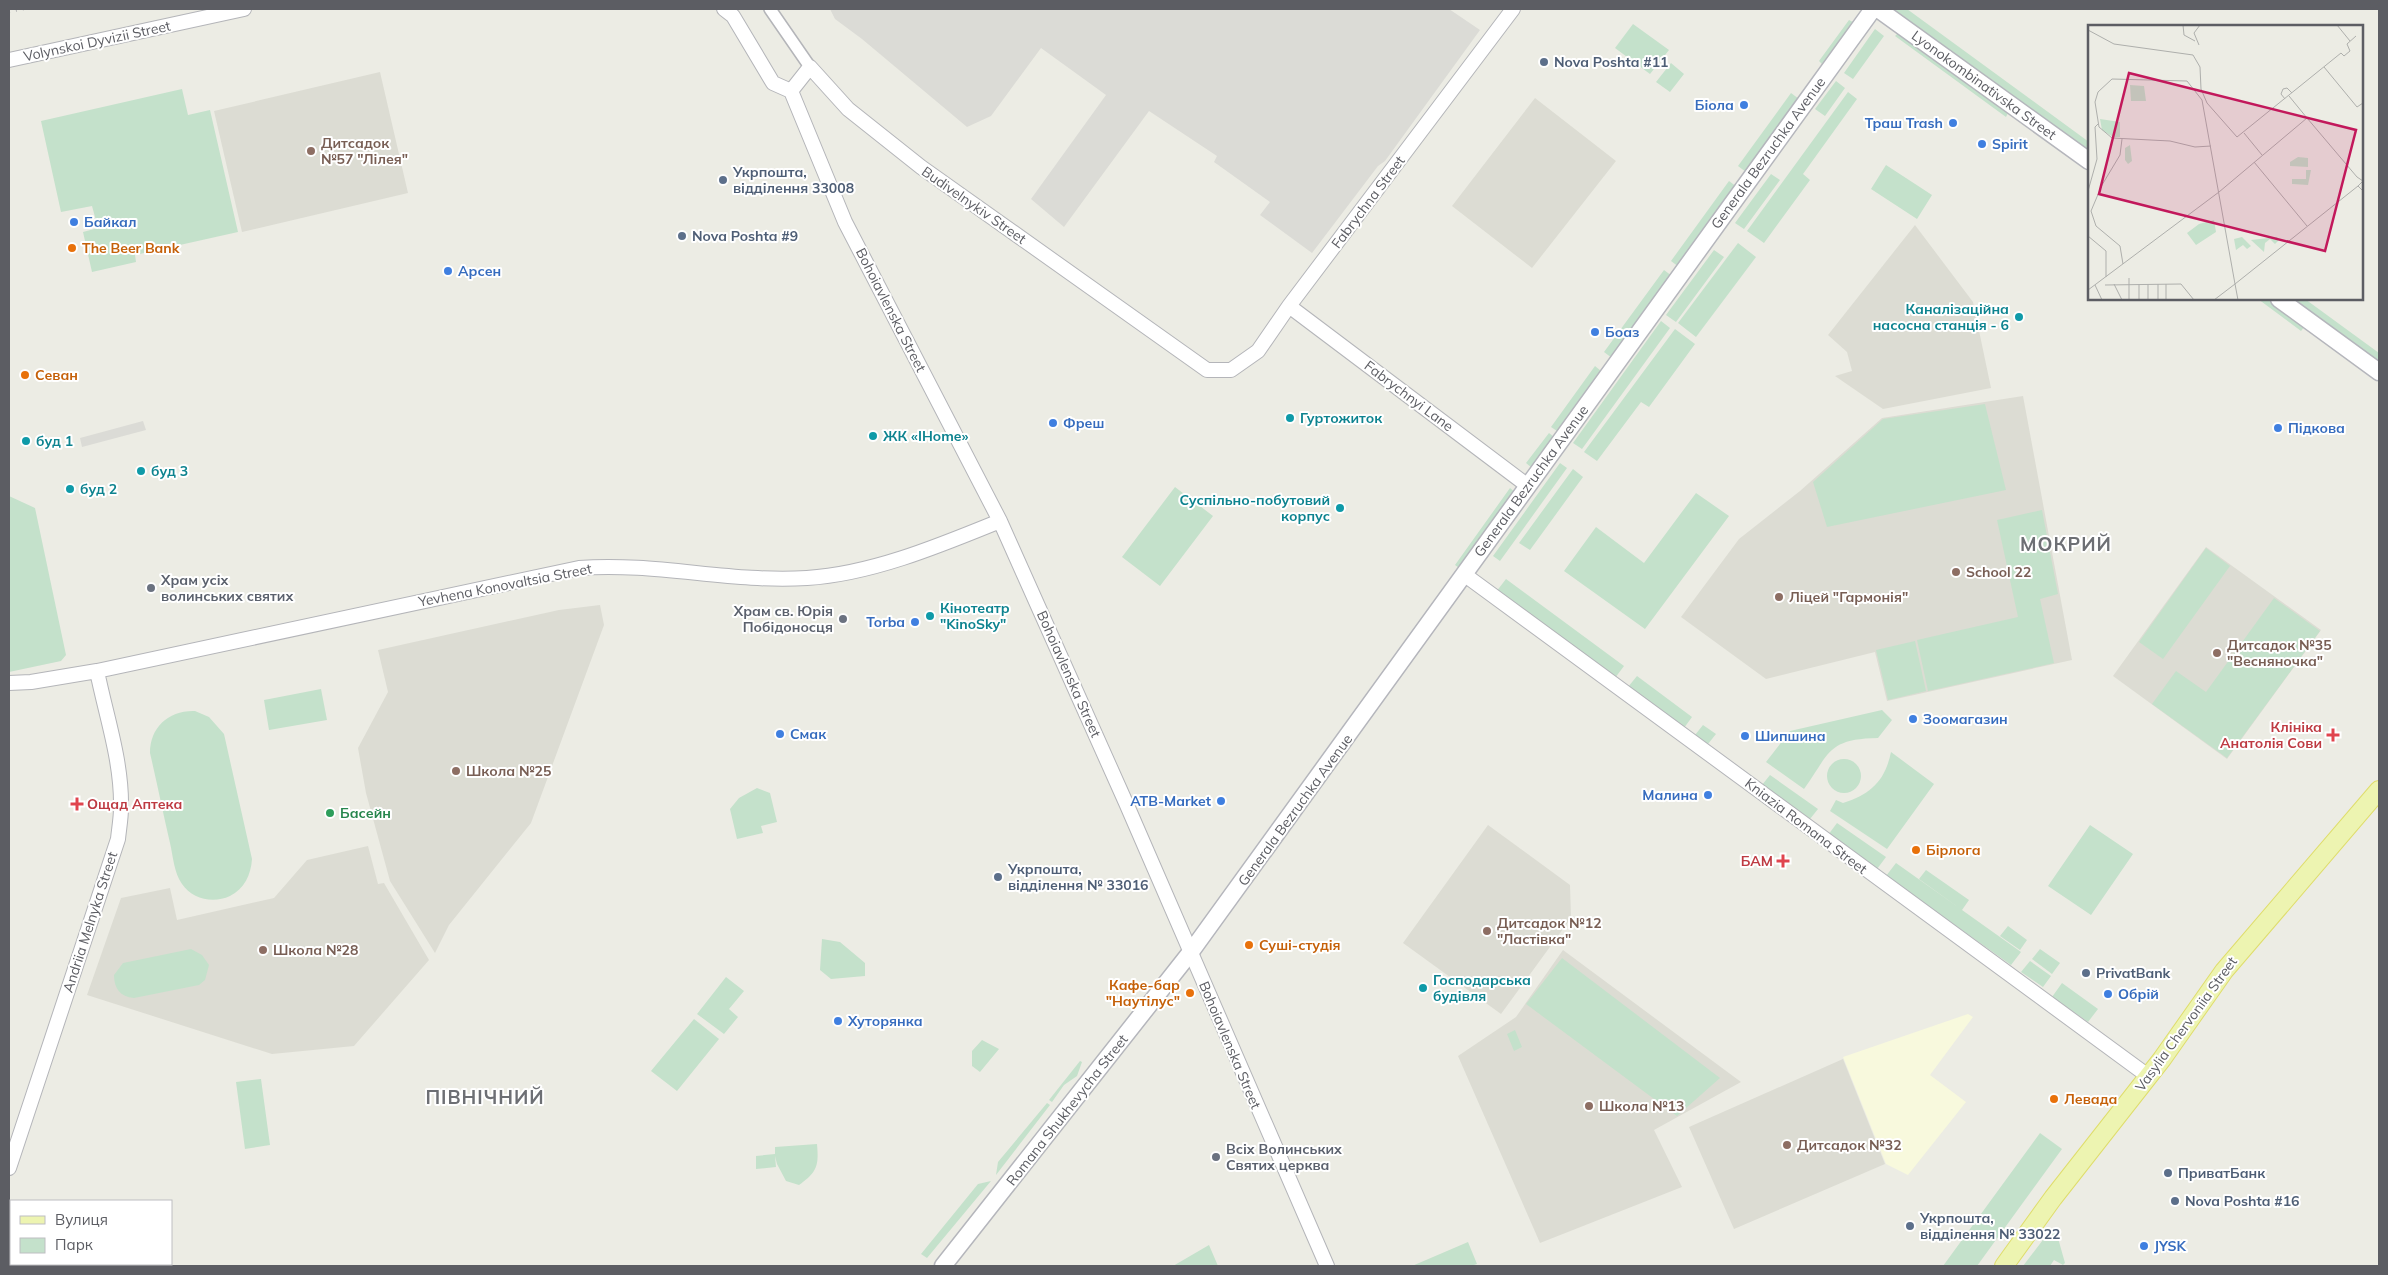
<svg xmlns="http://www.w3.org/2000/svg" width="2388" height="1275" viewBox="0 0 2388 1275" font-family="Mulish,sans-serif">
<rect width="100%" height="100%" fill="#ecece4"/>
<path fill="#f8f9dd" d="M1968,1014L1973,1017L1930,1075L1966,1102L1908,1175L1886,1164L1843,1057Z"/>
<path fill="#dbdbd6" d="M830,9H1449L1480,30L1385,161L1378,166L1312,253L1260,215L1270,202L1214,162L1217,156L1149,111L1064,227L1031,199L1106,95L1041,48L991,116L967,127L862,39L835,19Z
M143,421L146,430L82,447L80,438Z"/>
<path fill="#dcdcd3" d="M380,72L408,193L242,232L214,111Z
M1535,98L1616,161L1532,268L1452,206Z
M1915,225L1973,302L1991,388L1883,409L1835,376L1852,371L1847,352L1828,335Z
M2023,396L2072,660L1887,701L1875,652L1766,679L1681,617L1739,539L1800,491L1882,418Z
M2206,547L2321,630L2227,759L2113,676Z
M600,605L604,625L531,823L449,925L435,953L390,881L366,793L358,748L388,692L378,650L559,610Z
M1488,825L1570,885L1571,918L1501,1014L1403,943Z
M368,846L378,884L384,883L429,960L354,1046L272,1054L87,995L121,898L170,888L177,920L274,898L307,860Z
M1563,950L1741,1082L1654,1130L1682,1187L1540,1243L1458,1056L1516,1017Z
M1843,1059L1885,1164L1734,1229L1689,1127Z"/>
<path fill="#c4e1cb" d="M1892,9H1907L2089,142V152Z
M1849,20L1853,22L1822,64L1819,61Z
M1633,24L1669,50L1650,74L1615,48Z
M1875,29L1884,36L1853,79L1844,73Z
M1898,33L2008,113L2006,117L1895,36Z
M1671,63L1684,74L1670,92L1656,82Z
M1836,81L1845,88L1825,116L1815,109Z
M182,89L188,115L210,110L238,232L135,255L136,262L92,272L83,232L98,228L92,206L61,212L41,121Z
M1848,92L1857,99L1803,174L1810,180L1764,243L1747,231Z
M1791,93L1799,99L1746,172L1738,166Z
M1886,165L1932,195L1917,219L1871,189Z
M1771,174L1780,180L1744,229L1735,223Z
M1729,181L1737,187L1679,267L1671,261Z
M1738,243L1756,257L1696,337L1678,323Z
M1714,250L1724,257L1676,322L1666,315Z
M1664,270L1672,276L1612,358L1604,352Z
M2258,299H2268L2305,326L2301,331Z
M2290,299H2305L2379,353V364Z
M1661,321L1670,328L1582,449L1573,443Z
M1675,329L1695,344L1649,407L1641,402L1597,461L1584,452Z
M1595,366L1601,371L1557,431L1551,427Z
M1985,404L2006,490L1827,527L1813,482L1883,419Z
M1549,433L1554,437L1532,468L1526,463Z
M1560,463L1567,468L1500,561L1493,556Z
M1573,469L1583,477L1530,550L1519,543Z
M1175,487L1213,516L1160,586L1122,557Z
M1510,488L1516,493L1462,570L1455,565Z
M1696,493L1729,516L1645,629L1564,571L1596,527L1644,563Z
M9,496L35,508L66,655L61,661L9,672Z
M2042,510L2058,594L2040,599L2054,663L1928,691L1917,640L2018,617L1997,520Z
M2206,548L2230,566L2163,659L2139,642Z
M1506,579L1624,666L1615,678L1496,592Z
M2274,598L2320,631L2227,758L2152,704L2176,671L2206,692Z
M1915,641L1926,691L1888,700L1876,650Z
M1637,676L1692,717L1684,728L1628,687Z
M321,689L327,720L269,730L264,700Z
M1882,710L1892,720L1878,738C1827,739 1830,753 1804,789L1766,762L1790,731Z
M195,711L209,717L224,734L252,859C251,875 244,889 230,896C213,904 192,899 182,884C174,873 173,856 170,843C163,813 157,783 150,753C150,727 169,710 195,711Z
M1703,725L1716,734L1708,744L1695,735Z
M1891,752L1934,784L1887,849L1830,811L1836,800L1843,803C1871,794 1885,781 1891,752Z
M1827 776a17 17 0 1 1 34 0a17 17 0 1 1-34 0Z
M1770,775L1818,809L1810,819L1762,785Z
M757,788L770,793L777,822L761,826L763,833L737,839L730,809L739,798Z
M1837,823L1886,857L1877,869L1828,835Z
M2090,825L2133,854L2091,915L2048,886Z
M1896,863L2021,952L2011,965L1886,876Z
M1926,870L1969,900L1962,910L1919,879Z
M2008,926L2027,940L2020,950L2000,936Z
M822,939L840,942L865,963V976L831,979L820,970Z
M191,949L202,955L209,965L205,980L199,985L134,998C120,997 114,988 114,975L123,963Z
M2040,949L2060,963L2052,974L2032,959Z
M1562,958L1720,1078L1677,1116L1526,1004Z
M2030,961L2051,976L2043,987L2021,972Z
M726,977L744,991L729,1009L738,1017L724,1034L697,1014Z
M2062,983L2098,1009L2088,1022L2052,997Z
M694,1019L719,1039L677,1091L651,1071Z
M1515,1030L1522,1047L1514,1051L1507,1034Z
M982,1040L999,1049L980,1072L972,1066V1051Z
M1080,1061L1082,1062L1077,1076L1064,1085L1052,1102L1049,1100Z
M261,1079L270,1145L245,1149L236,1082Z
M1047,1103L1050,1105L996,1175L998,1162Z
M2040,1133L2062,1149L1977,1266H1943Z
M817,1144C819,1166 817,1172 799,1185L786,1181L777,1164L775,1156L776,1167L756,1169V1156L775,1154V1147Z
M991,1181L927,1258L921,1254L978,1184Z
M2052,1228L2056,1231L2065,1263L2063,1265L2054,1260L2050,1266H2023Z
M1468,1242L1477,1264L1471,1266H1412Z
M1209,1245L1218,1266H1173Z"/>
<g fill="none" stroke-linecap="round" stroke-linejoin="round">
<g stroke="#b4b5b9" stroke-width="14">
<path id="minor" d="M770,9L810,67"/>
</g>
<g stroke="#b4b5b9" stroke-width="16">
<path id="tertiary" d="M724,9L733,16L773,83L791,91
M9,60L244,9
M791,91L845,222L1000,521L1126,803L1327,1266
M791,91L810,67L848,109L921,167L1207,370H1231L1258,351L1289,306L1513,9
M1289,306L1528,486
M1465,575L2148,1076
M9,683L31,682L97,671L579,568C656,562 731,583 807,578C872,574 941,545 1000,521
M9,1168L118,839C119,829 121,818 121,808C122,761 106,716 97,671"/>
</g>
<g stroke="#b5b6bc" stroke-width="19">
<path id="secondary" d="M1878,9L2089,161
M2279,299L2379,372
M943,1266L1190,953L1873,9"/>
</g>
<g stroke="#dfdd6b" stroke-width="20">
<path id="primary" d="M2004,1266L2053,1198L2162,1059L2224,971L2379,790"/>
</g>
<use href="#minor" stroke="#fff" stroke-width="11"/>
<use href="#tertiary" stroke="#fff" stroke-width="14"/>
<use href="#secondary" stroke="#fff" stroke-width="16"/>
<use href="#primary" stroke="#edf4b1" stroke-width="18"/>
<path stroke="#b4b4b5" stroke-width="2.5" stroke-dasharray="1 6" stroke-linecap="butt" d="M9,12L24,9"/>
</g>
<g fill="#5c6f8a" stroke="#fff" stroke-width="2">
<circle cx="1544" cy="62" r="5"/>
<circle cx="723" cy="180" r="5"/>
<circle cx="682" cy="236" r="5"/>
<circle cx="998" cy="877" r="5"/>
<circle cx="2086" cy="973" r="5"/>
<circle cx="2168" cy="1173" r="5"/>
<circle cx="2175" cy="1201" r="5"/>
<circle cx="1910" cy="1226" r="5"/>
</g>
<g fill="#3f7fe0" stroke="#fff" stroke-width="2">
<circle cx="1744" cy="105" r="5"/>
<circle cx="1953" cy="123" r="5"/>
<circle cx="1982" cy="144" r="5"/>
<circle cx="74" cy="222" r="5"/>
<circle cx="448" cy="271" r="5"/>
<circle cx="1595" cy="332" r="5"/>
<circle cx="1053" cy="423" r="5"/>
<circle cx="2278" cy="428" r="5"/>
<circle cx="915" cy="622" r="5"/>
<circle cx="1913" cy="719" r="5"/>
<circle cx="780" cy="734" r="5"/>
<circle cx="1745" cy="736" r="5"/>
<circle cx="1708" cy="795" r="5"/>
<circle cx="1221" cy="801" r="5"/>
<circle cx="2108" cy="994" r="5"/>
<circle cx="838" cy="1021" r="5"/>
<circle cx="2144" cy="1246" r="5"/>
</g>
<g fill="#8d6e63" stroke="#fff" stroke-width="2">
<circle cx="311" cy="151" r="5"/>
<circle cx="1956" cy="572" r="5"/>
<circle cx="1779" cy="597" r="5"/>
<circle cx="2217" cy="653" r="5"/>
<circle cx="456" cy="771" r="5"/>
<circle cx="1487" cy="931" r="5"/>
<circle cx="263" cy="950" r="5"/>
<circle cx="1589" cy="1106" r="5"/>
<circle cx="1787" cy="1145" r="5"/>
</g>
<g fill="#e8710a" stroke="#fff" stroke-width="2">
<circle cx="72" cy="248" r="5"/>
<circle cx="25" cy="375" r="5"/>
<circle cx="1916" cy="850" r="5"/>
<circle cx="1249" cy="945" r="5"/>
<circle cx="1190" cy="993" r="5"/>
<circle cx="2054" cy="1099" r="5"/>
</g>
<g fill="#0f9aa8" stroke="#fff" stroke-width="2">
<circle cx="2019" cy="317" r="5"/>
<circle cx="1290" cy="418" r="5"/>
<circle cx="873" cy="436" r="5"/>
<circle cx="26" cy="441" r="5"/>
<circle cx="141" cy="471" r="5"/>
<circle cx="70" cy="489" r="5"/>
<circle cx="1340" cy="508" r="5"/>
<circle cx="930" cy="616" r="5"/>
<circle cx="1423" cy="988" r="5"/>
</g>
<g fill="#6b7280" stroke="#fff" stroke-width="2">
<circle cx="151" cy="588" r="5"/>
<circle cx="843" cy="619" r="5"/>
<circle cx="1216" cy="1157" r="5"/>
</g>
<g fill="#e0444e" stroke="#fff" stroke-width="2">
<path d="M2330.5 727.5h5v5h5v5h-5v5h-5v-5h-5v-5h5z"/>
<path d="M74.5 796.5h5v5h5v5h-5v5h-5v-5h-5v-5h5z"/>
<path d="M1780.5 853.5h5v5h5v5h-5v5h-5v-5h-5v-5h5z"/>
</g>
<circle fill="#2e9e5b" stroke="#fff" stroke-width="2" cx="330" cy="813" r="5"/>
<g text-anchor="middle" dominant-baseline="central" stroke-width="4" stroke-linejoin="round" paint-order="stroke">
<g font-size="14" fill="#5c5d63" stroke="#fff">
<text transform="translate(97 41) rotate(-12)">Volynskoi Dyvizii Street</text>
<text transform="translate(1984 85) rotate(36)">Lyonokombinativska Street</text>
<text transform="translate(1768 153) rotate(-54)">Generala Bezruchka Avenue</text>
<text transform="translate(1368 202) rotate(-53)">Fabrychna Street</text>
<text transform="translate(974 205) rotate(35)">Budivelnykiv Street</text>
<text transform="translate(891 310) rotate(63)">Bohoiavlenska Street</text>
<text transform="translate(1409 396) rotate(37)">Fabrychnyi Lane</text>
<text transform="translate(1531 481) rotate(-54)">Generala Bezruchka Avenue</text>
<text transform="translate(505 585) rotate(-11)">Yevhena Konovaltsia Street</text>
<text transform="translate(1069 674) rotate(66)">Bohoiavlenska Street</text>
<text transform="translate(1295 810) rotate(-54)">Generala Bezruchka Avenue</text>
<text transform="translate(1806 826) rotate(37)">Kniazia Romana Street</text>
<text transform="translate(90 922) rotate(-72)">Andriia Melnyka Street</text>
<text transform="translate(2186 1024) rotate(-54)">Vasylia Chervoniia Street</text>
<text transform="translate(1230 1045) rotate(67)">Bohoiavlenska Street</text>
<text transform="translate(1067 1110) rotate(-52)">Romana Shukhevycha Street</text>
</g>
<g font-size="14" font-weight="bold" fill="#4e5e75" stroke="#fff" text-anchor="start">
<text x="1554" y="62">Nova Poshta #11</text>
<text x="733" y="172">Укрпошта,<tspan x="733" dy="16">відділення 33008</tspan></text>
<text x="692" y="236">Nova Poshta #9</text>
<text x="1008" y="869">Укрпошта,<tspan x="1008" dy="16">відділення № 33016</tspan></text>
<text x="2096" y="973">PrivatBank</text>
<text x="2178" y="1173">ПриватБанк</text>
<text x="2185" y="1201">Nova Poshta #16</text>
<text x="1920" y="1218">Укрпошта,<tspan x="1920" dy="16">відділення № 33022</tspan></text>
</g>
<g font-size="14" font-weight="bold" fill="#366cbe" stroke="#fff" text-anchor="start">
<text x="1734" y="105" text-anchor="end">Біола</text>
<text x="1943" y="123" text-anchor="end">Траш Trash</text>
<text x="1992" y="144">Spirit</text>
<text x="84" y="222">Байкал</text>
<text x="458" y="271">Арсен</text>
<text x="1605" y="332">Боаз</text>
<text x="1063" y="423">Фреш</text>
<text x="2288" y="428">Підкова</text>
<text x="905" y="622" text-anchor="end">Torba</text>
<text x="1923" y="719">Зоомагазин</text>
<text x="790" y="734">Смак</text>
<text x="1755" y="736">Шипшина</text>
<text x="1698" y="795" text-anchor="end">Малина</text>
<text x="1211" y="801" text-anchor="end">ATB-Market</text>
<text x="2118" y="994">Обрій</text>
<text x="848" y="1021">Хуторянка</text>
<text x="2154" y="1246">JYSK</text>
</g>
<g font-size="14" font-weight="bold" fill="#785e54" stroke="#fff" text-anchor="start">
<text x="321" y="143">Дитсадок<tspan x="321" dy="16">№57 "Лілея"</tspan></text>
<text x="1966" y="572">School 22</text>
<text x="1789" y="597">Ліцей "Гармонія"</text>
<text x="2227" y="645">Дитсадок №35<tspan x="2227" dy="16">"Весняночка"</tspan></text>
<text x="466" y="771">Школа №25</text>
<text x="1497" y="923">Дитсадок №12<tspan x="1497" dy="16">"Ластівка"</tspan></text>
<text x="273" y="950">Школа №28</text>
<text x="1599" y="1106">Школа №13</text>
<text x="1797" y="1145">Дитсадок №32</text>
</g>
<g font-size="14" font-weight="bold" fill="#c56008" stroke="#fff" text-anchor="start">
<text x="82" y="248">The Beer Bank</text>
<text x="35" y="375">Севан</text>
<text x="1926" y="850">Бірлога</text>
<text x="1259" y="945">Суші-студія</text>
<text x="1180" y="985" text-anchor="end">Кафе-бар<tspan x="1180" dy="16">"Наутілус"</tspan></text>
<text x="2064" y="1099">Левада</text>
</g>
<g font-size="14" font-weight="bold" fill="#0d838f" stroke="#fff" text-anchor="start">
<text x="2009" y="309" text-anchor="end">Каналізаційна<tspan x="2009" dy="16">насосна станція - 6</tspan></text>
<text x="1300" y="418">Гуртожиток</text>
<text x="883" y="436">ЖК «IHome»</text>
<text x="36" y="441">буд 1</text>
<text x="151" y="471">буд 3</text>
<text x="80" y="489">буд 2</text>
<text x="1330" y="500" text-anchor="end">Суспільно-побутовий<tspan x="1330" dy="16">корпус</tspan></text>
<text x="940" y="608">Кінотеатр<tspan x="940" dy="16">"KinoSky"</tspan></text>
<text x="1433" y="980">Господарська<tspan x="1433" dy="16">будівля</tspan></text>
</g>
<g font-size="14" font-weight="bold" fill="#5b616d" stroke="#fff" text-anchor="start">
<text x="161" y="580">Храм усіх<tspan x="161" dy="16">волинських святих</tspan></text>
<text x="833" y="611" text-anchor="end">Храм св. Юрія<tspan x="833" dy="16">Побідоносця</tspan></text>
<text x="1226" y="1149">Всіх Волинських<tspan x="1226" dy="16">Святих церква</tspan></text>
</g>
<g font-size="14" font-weight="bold" fill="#be3a42" stroke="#fff" text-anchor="end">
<text x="2322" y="727">Клініка<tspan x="2322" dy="16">Анатолія Сови</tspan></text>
<text x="87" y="804" text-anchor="start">Ощад Аптека</text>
<text x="1773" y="861">БАМ</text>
</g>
<g font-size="14" font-weight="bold" fill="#27864d" stroke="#fff" text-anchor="start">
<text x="340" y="813">Басейн</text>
</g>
<g font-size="19" font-weight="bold" letter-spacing="1" fill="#6d6f74" stroke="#fff">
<text x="2066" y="544">МОКРИЙ</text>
<text x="485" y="1097">ПІВНІЧНИЙ</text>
</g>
</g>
<g transform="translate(2088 25)">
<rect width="275" height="275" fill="#ecece4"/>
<path d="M42,60L56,61L58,76H43ZM12,94L32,97V112H25L14,105ZM42,120L44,136L40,139L37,135V123ZM210,132L220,133V142L202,141V137ZM218,145H223L220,160L204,159V154H218ZM126,195L128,207L108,220L99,208L111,199ZM154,212L163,221L159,224L155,220L148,225L146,214ZM189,212L191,215L187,219L182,214L177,218L176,227L163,215Z" fill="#c4e1cb"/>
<path fill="none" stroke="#aeafac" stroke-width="1" d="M95,0L96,10L107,16M249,0L262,16M0,5L26,19L105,30L112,42L113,64L119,78L149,112L253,28M111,20L106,8L112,0M253,28L256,31L262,26L259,19L268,11M236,42L269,82L275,78M201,71L219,93M197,74L193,69L195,64L199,63L204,68M114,75L99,56L24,54L10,67L7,77L11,102L24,113L82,116L107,122L123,121M114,75L147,259L126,275M156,108L174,130M34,114L32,130L14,160L3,186L8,201L32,221L35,239M166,137L219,201M0,166L9,134L7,102L10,99M0,211L18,226V252M26,259L34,275M60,259V275M70,259V275M78,259V275M7,260L14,275M17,260L93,259L106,275M0,265L131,167L219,93L269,152L275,156L270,161L275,166M41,275V253M51,275V259M150,275L147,259L270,161"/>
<path fill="#c2185b" fill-opacity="0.15" stroke="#c2185b" stroke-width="2.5" d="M41,48L268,105L237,226L11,169Z"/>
<rect width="275" height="275" fill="none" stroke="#5c5d63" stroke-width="2.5"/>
</g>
<rect width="2388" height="1275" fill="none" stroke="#5c5d63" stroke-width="20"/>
<rect x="10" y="1200" width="162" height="65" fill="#ffffff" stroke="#bebec1"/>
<rect x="20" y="1216" width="25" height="8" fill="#edf4b1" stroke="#bebec1"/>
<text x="55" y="1225" font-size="15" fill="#5c5d63">Вулиця</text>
<rect x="20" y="1238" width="25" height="15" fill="#c4e1cb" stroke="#bebec1"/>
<text x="55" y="1250" font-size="15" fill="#5c5d63">Парк</text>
</svg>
